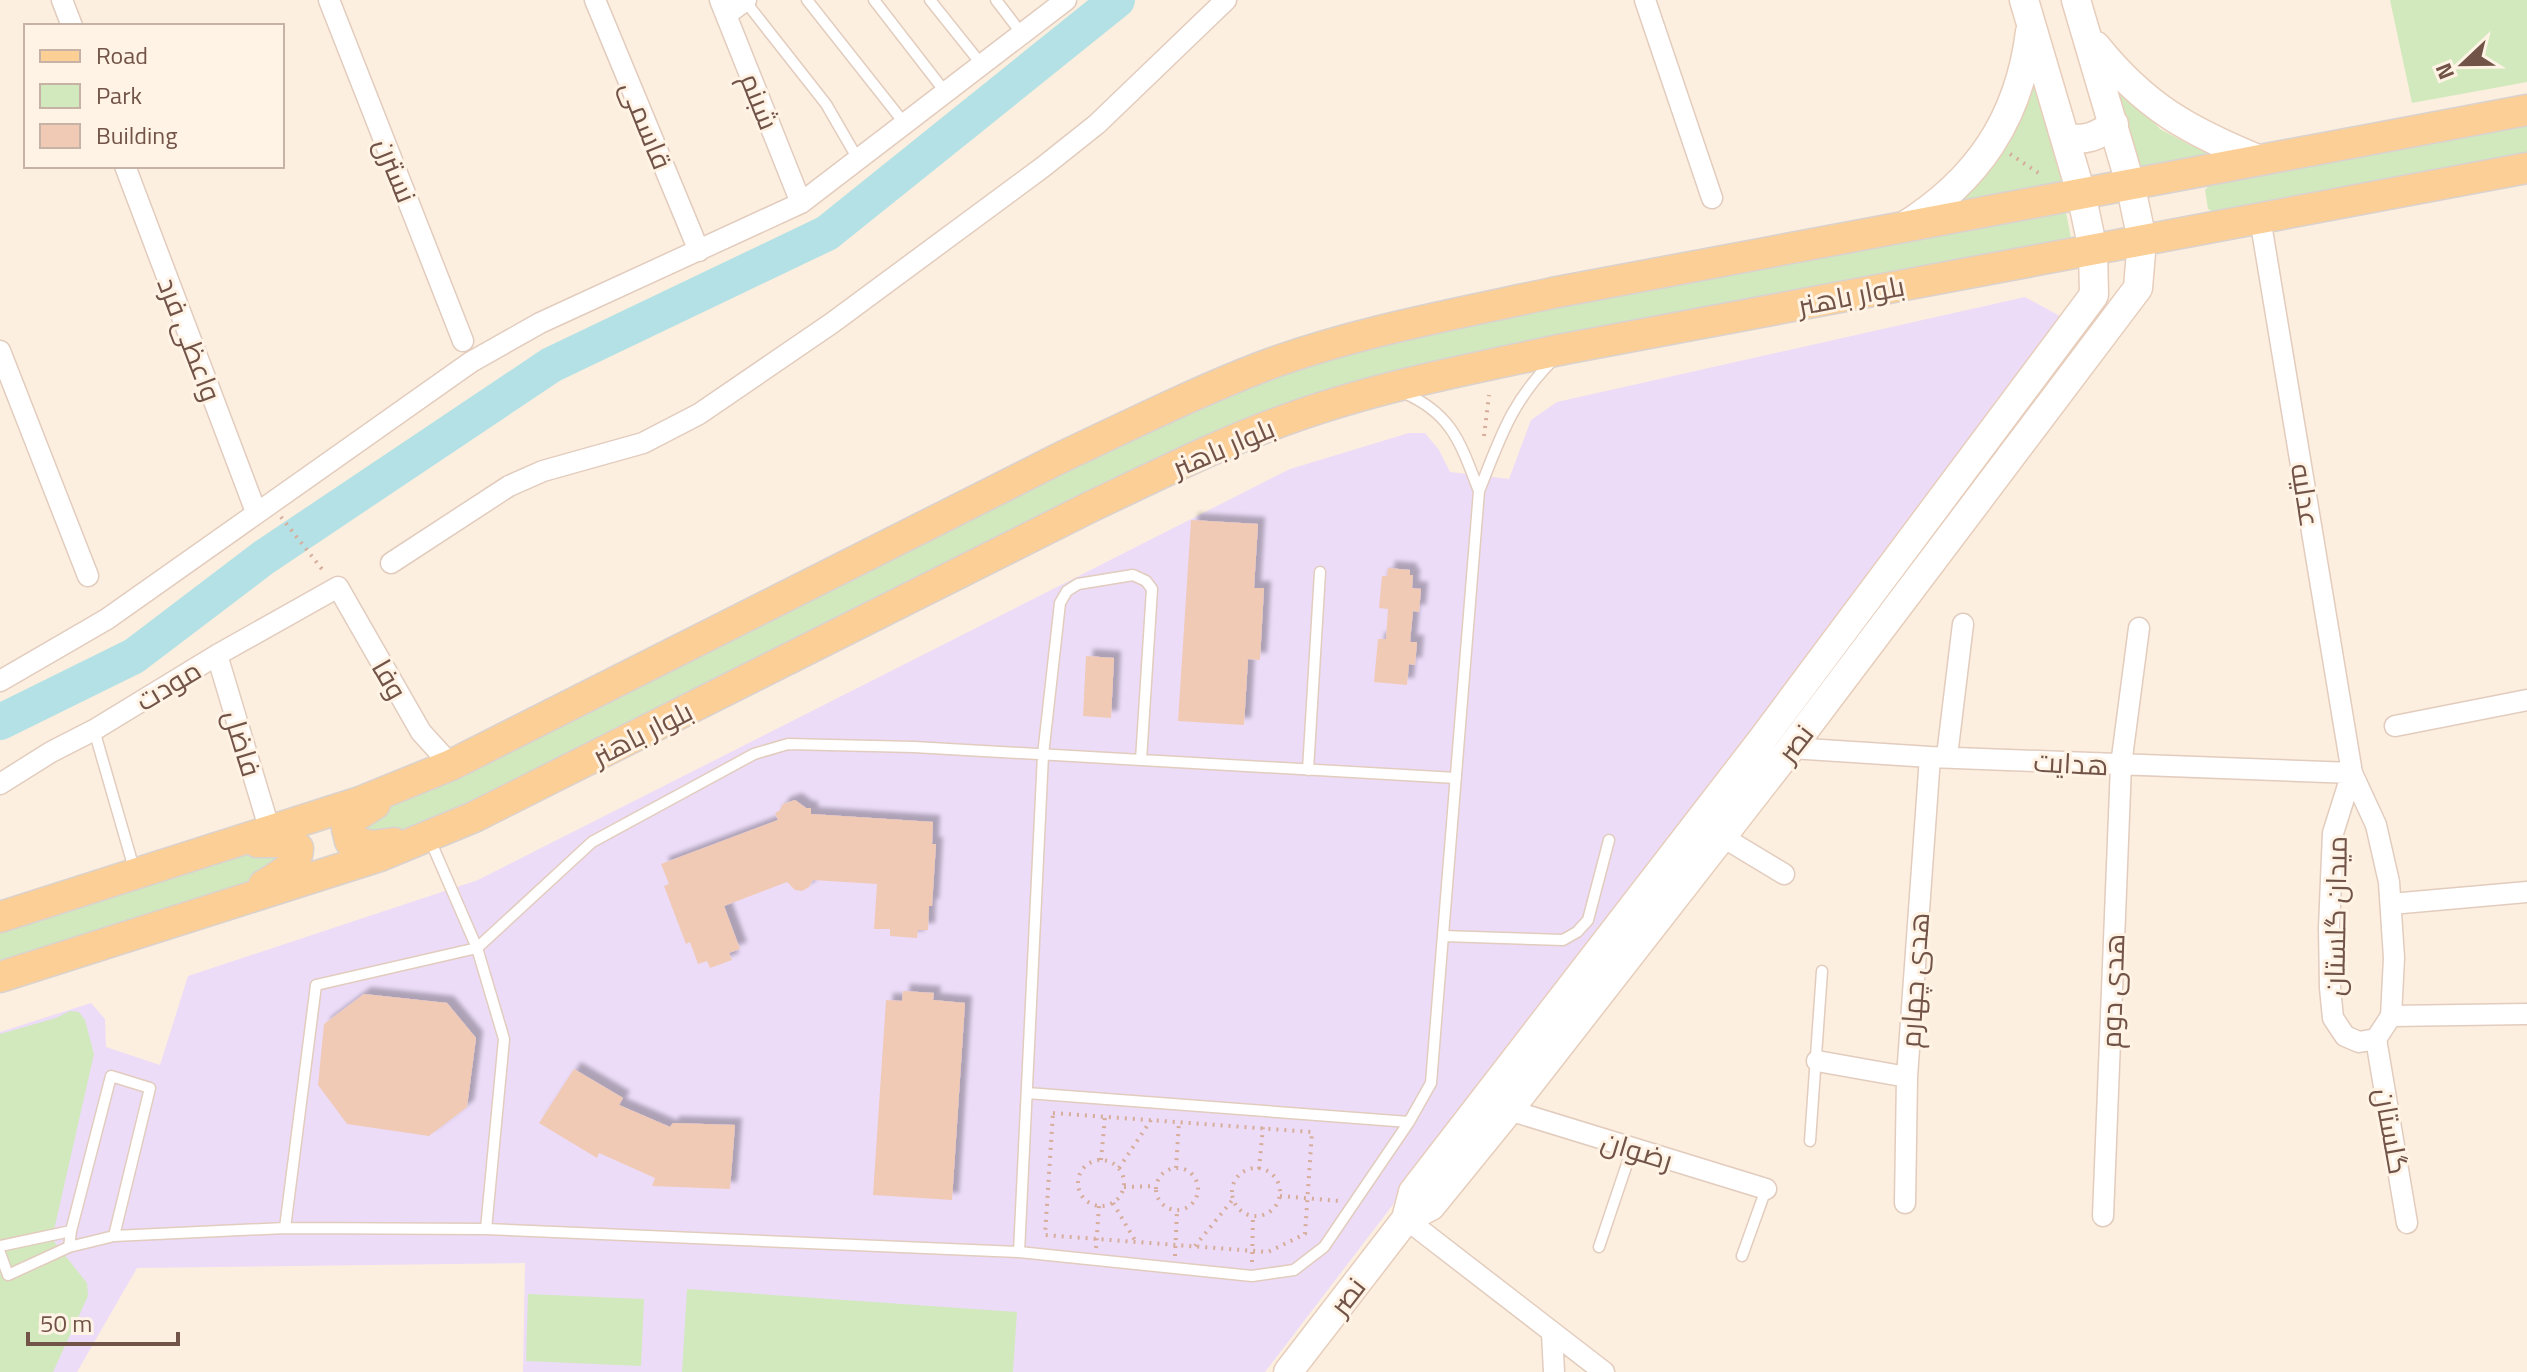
<svg xmlns="http://www.w3.org/2000/svg" width="2527" height="1372" viewBox="0 0 2527 1372" font-family="'Titillium Web',Cairo,sans-serif">
<defs>
<filter id="shadow"><feDropShadow dx="7" dy="-7" stdDeviation="2" flood-color="#0004"/></filter>
</defs>
<rect width="100%" height="100%" fill="#fcefdf"/>
<path fill="#ecdcf8" d="M2025,297L2069,321L1265,1372H523L525,1263L137,1268L77,1372H0V1032L91,1003L105,1019L106,1047L160,1065L188,976L478,880L1290,469L1409,433H1425L1439,450L1450,472L1509,479L1531,420L1557,402Z"/>
<path fill="#d2e9be" d="M2390,0H2527V82L2412,103Z
M2026,60L2065,137L2063,197L2074,253L1285,420L474,817L372,846L353,818L1266,366L1903,227L1953,190Z
M2109,74L2160,129L2190,145L2226,155L2137,171Z
M2527,110V168L2224,217L2208,209L2205,190L2217,177Z
M269,842L291,866L0,977V917Z
M70,1011L79,1012L85,1020L94,1054L52,1239L87,1283L88,1296L53,1372H0V1034L56,1018Z
M687,1289L1017,1312L1013,1372H682Z
M528,1294L644,1299L641,1366L526,1361Z"/>
<g fill="none" stroke-linecap="round" stroke-linejoin="round">
<path stroke="#b4e1e5" stroke-width="36" d="M0,722L134,656L263,558L551,365L827,233L1117,0"/>
</g>
<path fill="#f1cab6" filter="url(#shadow)" d="M1191,520L1258,524L1254,588H1264L1260,660L1248,659L1244,725L1178,721Z
M1388,568L1410,570V575H1413L1412,588L1421,589L1419,612L1413,611L1410,642H1417L1415,665L1409,664L1407,685L1374,682L1378,639H1386L1388,609L1379,608L1382,576H1387Z
M1086,656L1114,658L1111,718L1083,716Z
M795,800L806,808H811V814L933,822L932,844H936L932,906H929L928,930H918L917,938L890,936V929H874L877,884L813,880L809,887L802,891L795,890L787,882L724,906L740,949L729,953L732,960L710,968L707,961L698,964L690,942L686,944L664,886L669,884L661,864L778,820L775,813L779,811L783,804Z
M903,991L934,993L933,1000L965,1003L952,1200L873,1195L886,1000L902,1001Z
M364,994L447,1003L476,1038L467,1107L429,1136L347,1124L318,1085L324,1024Z
M574,1069L623,1098L619,1105L670,1127L673,1123L735,1125L730,1189L652,1186L655,1178L599,1153L597,1158L539,1123Z"/>
<g fill="none" stroke-linecap="round" stroke-linejoin="round">
<g stroke="#e2ccbe" stroke-width="13">
<path id="lane" d="M807,0L905,124
M874,0L946,93
M930,0L982,65
M996,0L1022,34
M745,1L826,104L859,161
M1404,393C1453,414 1461,445 1479,491
M94,730L135,872
M1308,770L1320,572
M430,840L477,948L592,842L754,754L788,744L914,747L1456,778
M1443,936L1563,940L1577,932L1588,920L1609,840
M1027,1093L1409,1122
M1810,1141L1822,971
M285,1228L316,985L477,948L504,1039L486,1229
M0,1246L71,1231
M69,1247L114,1236
M1599,1247L1632,1149
M1019,1252L1043,755L1060,603L1067,591L1078,584L1133,575L1146,581L1152,589L1141,760
M0,1253L8,1275L69,1247L71,1231L111,1076L150,1088L114,1236L285,1228L486,1229L1019,1252L1252,1276L1294,1270L1324,1247L1409,1122L1431,1083L1479,491C1501,436 1511,402 1554,359
M1742,1256L1766,1189"/>
</g>
<g stroke="#e2ccbe" stroke-width="23">
<path id="street" d="M62,0L72,26
M329,0L463,341
M595,0L699,251
M720,0L801,203
M1645,0L1712,198
M726,15L746,0
M125,166L256,512
M2260,218L2352,773L2376,825L2389,882L2394,958L2391,1016L2376,1039L2359,1042L2345,1036L2333,1018L2330,988L2329,928L2333,833L2352,773
M0,351L88,576
M391,563L509,486L543,471L643,443L699,414L832,323L1043,167L1097,124L1226,0
M217,655L270,831
M0,681L107,619L471,362L540,323L801,203L1066,0
M2395,726L2527,700
M1791,748L1930,757L2352,773
M1947,756L1963,624
M0,784L51,752L94,730L217,655L338,587L421,732L451,765
M1721,836L1784,874
M2391,904L2527,892
M2391,1016L2527,1014
M2376,1039L2407,1223
M1817,1061L1907,1077
M1509,1110L1766,1189
M1905,1203L1907,1077L1930,757
M2103,1216L2121,765L2139,628
M1406,1219L1604,1372
M1552,1333L1554,1372"/>
</g>
<g stroke="#e7cdbb" stroke-width="31">
<path id="secondary" d="M2096,46C2145,107 2189,131 2260,160
M2065,137C2085,142 2098,136 2114,124
M1903,227C1978,180 2019,119 2030,32
M1406,1219L1431,1206L1509,1110L1791,748L2138,288L2142,240L2130,183L2076,0
M1288,1372L1406,1219L1413,1192L1761,741L2094,295L2093,250L2081,193L2024,0"/>
</g>
<g stroke="#dad2cf" stroke-width="33">
<path id="primary" d="M375,804L353,818L347,829L350,841L372,846L394,843
M257,842H283L298,848C298,866 279,876 264,885
M0,917L360,802L451,765L1064,456C1130,425 1196,392 1264,366C1355,332 1457,314 1552,293L2527,110
M0,977L380,856L474,817L1090,507C1154,477 1218,444 1285,420C1375,387 1470,369 1564,349L2527,168"/>
</g>
<path stroke="#d6ad9a" stroke-width="4" stroke-dasharray="2 6" stroke-linecap="butt" d="M2010,154L2043,176
M1484,436L1489,395
M281,517L325,573
M1053,1113L1312,1132L1305,1234L1268,1252L1045,1235Z
M1078 1183a23 23 0 1 1 46 0a23 23 0 1 1-46 0Z
M1101,1160L1105,1117
M1156 1189a21 21 0 1 1 42 0a21 21 0 1 1-42 0Z
M1119,1168L1151,1120
M1176,1168L1179,1122
M1232 1192a24 24 0 1 1 48 0a24 24 0 1 1-48 0Z
M1259,1169L1263,1127
M1124,1187L1155,1186
M1280,1196L1340,1201
M1113,1203L1136,1242
M1195,1246L1234,1198
M1096,1248L1099,1206
M1175,1256L1177,1211
M1252,1262L1253,1216"/>
<use href="#lane" stroke="#fff" stroke-width="10"/>
<use href="#street" stroke="#fff" stroke-width="20"/>
<use href="#secondary" stroke="#fff" stroke-width="28"/>
<use href="#primary" stroke="#fccf96" stroke-width="30"/>
</g>
<g text-anchor="middle" dominant-baseline="central" stroke-width="6" stroke-linejoin="round" paint-order="stroke">
<g font-size="28" fill="#725347" stroke="#fff3e5">
<text transform="translate(760 101) rotate(68)">شبنم</text>
<text transform="translate(647 125) rotate(68)">قاسمی</text>
<text transform="translate(396 170) rotate(68)">نسترن</text>
<text transform="translate(1851 295) rotate(-11)">بلوار باهنر</text>
<text transform="translate(190 339) rotate(69)">واعظی فرد</text>
<text transform="translate(1223 447) rotate(-23)">بلوار باهنر</text>
<text transform="translate(2306 495) rotate(81)">عدلیه</text>
<text transform="translate(390 679) rotate(60)">وفا</text>
<text transform="translate(168 685) rotate(-31)">مودت</text>
<text transform="translate(642 733) rotate(-27)">بلوار باهنر</text>
<text transform="translate(243 743) rotate(73)">فاضل</text>
<text transform="translate(1795 743) rotate(-52)">نصر</text>
<text transform="translate(2071 763) rotate(3)">هدایت</text>
<text transform="translate(2335 916) rotate(-89)">میدان گلستان</text>
<text transform="translate(1914 980) rotate(-86)">هدی چهارم</text>
<text transform="translate(2112 991) rotate(-88)">هدی دوم</text>
<text transform="translate(2392 1131) rotate(80)">گلستان</text>
<text transform="translate(1637 1150) rotate(17)">رضوان</text>
<text transform="translate(1347 1296) rotate(-52)">نصر</text>
</g>
</g>
<rect x="24" y="24" width="260" height="144" fill="#fff3e5" stroke="#c7b3a6" stroke-width="2"/>
<rect x="40" y="50" width="40" height="12" fill="#fccf96" stroke="#c7b3a6" stroke-width="2"/>
<text x="96" y="64" font-size="24" fill="#725347">Road</text>
<rect x="40" y="84" width="40" height="24" fill="#d2e9be" stroke="#c7b3a6" stroke-width="2"/>
<text x="96" y="104" font-size="24" fill="#725347">Park</text>
<rect x="40" y="124" width="40" height="24" fill="#f1cab6" stroke="#c7b3a6" stroke-width="2"/>
<text x="96" y="144" font-size="24" fill="#725347">Building</text>
<g transform="translate(2463 64) rotate(248)" stroke="#fff3e5" stroke-width="6" paint-order="stroke">
<path d="M0-6L14 30L0 20L-14 30Z" fill="#725347"/>
<text y="-12" font-size="22" font-weight="bold" text-anchor="middle" fill="#725347">N</text>
</g>
<path d="M28 1332v12h150v-12" fill="none" stroke="#725347" stroke-width="4"/>
<text x="40" y="1332" font-size="24" fill="#725347" stroke="#fff3e5" stroke-width="6" paint-order="stroke">50 m</text>
</svg>
